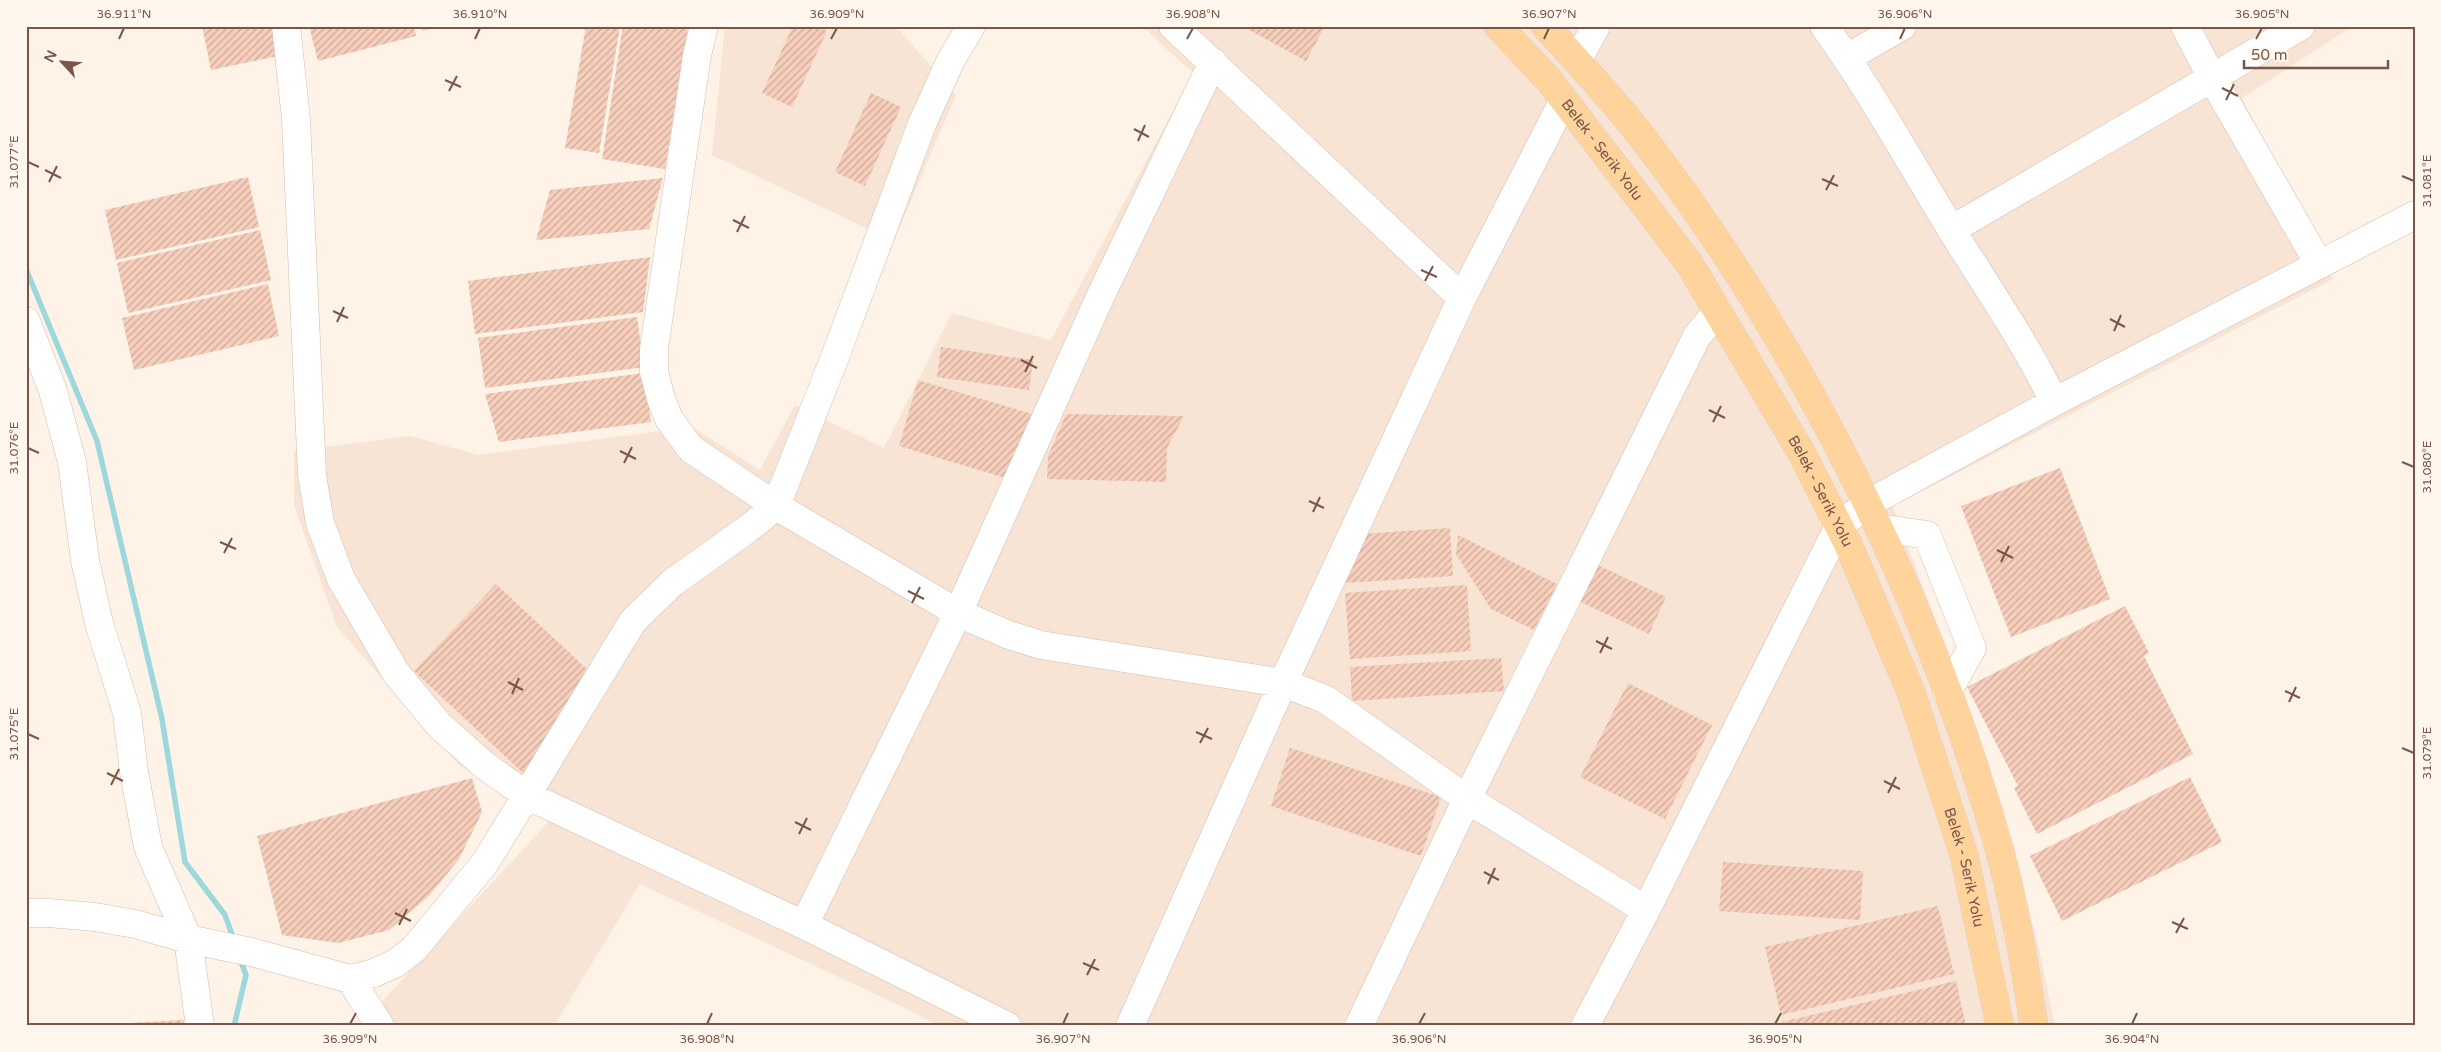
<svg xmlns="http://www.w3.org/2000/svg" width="2441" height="1052" viewBox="0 0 2441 1052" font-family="'Varela Round',sans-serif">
<defs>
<pattern id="building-hatch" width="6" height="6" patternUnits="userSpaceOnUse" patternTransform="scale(1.25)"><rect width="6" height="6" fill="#f6cebb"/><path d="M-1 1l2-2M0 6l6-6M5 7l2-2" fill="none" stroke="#ccaa9a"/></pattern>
</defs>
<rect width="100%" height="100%" fill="#fef3e6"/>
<path fill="#f7e4d4" d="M725,26H896L956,95L894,241L712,155Z
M1142,26H2353L2242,98L2333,279L1893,506L1979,739L2038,943L2055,1026H939L905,1008L640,884L554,1026H395L377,1007L551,819L459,765L337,627L294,505V451L410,436L478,455L692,427L760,470L795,405L884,448L952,313L1051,340L1193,73Z"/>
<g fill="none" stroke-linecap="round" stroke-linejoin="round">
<path stroke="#9dd8dd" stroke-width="5.5" d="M26,269L97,441L162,719L185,862L225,915L234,940
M234,1026L246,975L240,959"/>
</g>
<path fill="url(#building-hatch)" d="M202,26H272L278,56L211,70Z
M309,26H414L416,36L318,61Z
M421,26H438V27L422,31Z
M586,26H620L599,153L565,148Z
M623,26L688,27L665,169L602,159Z
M793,26H816L827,31L792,107L762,93Z
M1242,26H1325L1306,61Z
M871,93L901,107L865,186L835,172Z
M248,177L259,227L116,260L105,210Z
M663,178L649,229L536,240L550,190Z
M260,230L271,280L128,313L117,263Z
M650,257L643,312L475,334L468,281Z
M268,284L279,336L134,370L122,318Z
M637,317L644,367L485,388L478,338Z
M941,347L1033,360L1029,390L937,377Z
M644,373L651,422L499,442L485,394Z
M918,380L1032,414L1012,480L899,446Z
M1066,414L1184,416L1167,448L1166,482L1047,479L1048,456Z
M2060,468L2110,599L2011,637L1961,506Z
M1450,528L1453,576L1345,583L1362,534Z
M1458,535L1557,584L1534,630L1491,609L1456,554Z
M1591,562L1666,597L1649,634L1574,599Z
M496,584L591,673L526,776L414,671Z
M1467,585L1471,651L1350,659L1345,593Z
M2125,606L2149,653L2144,656L2193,754L2037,834L2014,788L2018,786L1967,687Z
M1501,658L1504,691L1352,701L1350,667Z
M1628,683L1712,725L1665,819L1580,777Z
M1290,748L1441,797L1421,856L1271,806Z
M2190,777L2222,842L2062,921L2030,856Z
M472,778L482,812L459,859L429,896L389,930L338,943L282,935L257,836Z
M1723,862L1863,871L1860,920L1719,911Z
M1938,906L1954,974L1781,1015L1765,947Z
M1956,981L1966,1026H1783L1782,1022Z
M184,1020V1026H111V1024Z"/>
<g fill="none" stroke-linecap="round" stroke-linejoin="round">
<g stroke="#d4bcad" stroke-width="29">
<path id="minor" d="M286,26L296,119L312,475L320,523L341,579L396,673L439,725L484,765L526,795L804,925L1007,1026
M704,26L697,55L654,349V372L661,399L669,419L691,449L776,506L958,613L1009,635L1041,645L1283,683L1325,699L1467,799L1646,910
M1173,26L1462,298
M1824,26C1871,91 1909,161 1951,229C1986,286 2025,341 2054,402
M2185,26L2212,78L2319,264
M1847,58L1902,26
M1577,61L1596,26
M1951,230L2301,26
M26,321L53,391L72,462L85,560L99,623L127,713L134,772L148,847L188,939L200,1026
M1879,528L1927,535L1972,648L1947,692
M26,913H49L95,917L135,924L188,939L251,952L350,979L374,973L396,963L414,949L485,863L633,621L672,583L749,528L776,506L835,357L922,124L950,62L971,26
M804,925L958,613L1101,295L1213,62
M350,979L380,1026
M1130,1026L1283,683L1462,298L1564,100
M1359,1026L1467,799L1697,336L1718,311
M1585,1026L1646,910L1839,526L1867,504L2054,402L2415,215"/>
</g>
<g stroke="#dcd3cf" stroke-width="29">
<g id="major">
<path id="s1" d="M1498,26L1548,79L1689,263L1801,452L1848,544L1911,692L1964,855L2000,1026"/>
<path d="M1545,26C1577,61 1610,96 1639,133C1799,339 1928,597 1999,848C2015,906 2025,967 2034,1026"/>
</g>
</g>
<use href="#minor" stroke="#fff" stroke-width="28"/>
<use href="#major" stroke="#ffd39c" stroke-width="28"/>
</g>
<path fill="none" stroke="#7a5648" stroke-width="2" d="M119,39L124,28M475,39L480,28M831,39L837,28M1187,39L1193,28M1544,39L1549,28M1900,39L1905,28M2256,39L2262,28M445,80L461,87M2222,88L2238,96M449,91L457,76M2226,100L2234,84M1134,129L1149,137M1138,141L1145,125M28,162L39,167M45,170L61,178M2402,176L2414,181M1822,179L1838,186M49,182L57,166M1826,190L1834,175M733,220L749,228M737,232L745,216M1421,270L1437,277M1425,281L1433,266M333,311L348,318M2110,319L2125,327M337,322L344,307M2114,331L2121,315M1021,360L1037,368M1025,372L1033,356M1709,410L1725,418M1713,422L1721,406M28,448L39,453M620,451L636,459M2402,462L2414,467M624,463L632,447M1309,501L1324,508M1313,512L1320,497M220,542L236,549M1997,550L2013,558M224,553L232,538M2001,562L2009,546M908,591L924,599M912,603L920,587M1596,641L1612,649M1600,653L1608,637M508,682L523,690M2285,691L2300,698M512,694L519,678M2289,702L2296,687M1196,732L1212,739M28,734L39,739M1200,743L1208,728M2402,748L2414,753M107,773L123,781M1884,781L1900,789M111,785L119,769M1888,793L1896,777M795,822L811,830M799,834L807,818M1484,872L1499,880M1488,884L1495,868M395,913L411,921M2172,922L2188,929M399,925L407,909M2176,933L2184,918M1083,963L1099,970M1087,975L1095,959M350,1024L356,1013M707,1024L712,1013M1063,1024L1068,1013M1419,1024L1425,1013M1775,1024L1781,1013M2132,1024L2137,1013"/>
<g text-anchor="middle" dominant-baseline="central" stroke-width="4" stroke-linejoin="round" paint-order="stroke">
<g font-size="15" fill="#7a5648" stroke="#fff7ee">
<text stroke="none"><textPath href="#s1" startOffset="162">Belek - Serik Yolu</textPath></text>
<text stroke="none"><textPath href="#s1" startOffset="568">Belek - Serik Yolu</textPath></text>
<text stroke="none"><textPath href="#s1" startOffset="972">Belek - Serik Yolu</textPath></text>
</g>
</g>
<rect width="2441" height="1052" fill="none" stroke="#fff7ee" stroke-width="55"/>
<g transform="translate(62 62) rotate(296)" stroke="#fff7ee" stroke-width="4" paint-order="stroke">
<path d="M0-4L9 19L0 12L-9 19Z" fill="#7a5648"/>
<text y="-8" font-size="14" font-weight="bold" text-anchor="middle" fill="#7a5648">N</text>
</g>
<path d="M2244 60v8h144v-8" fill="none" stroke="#7a5648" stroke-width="2.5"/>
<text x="2251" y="60" font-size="15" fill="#7a5648" stroke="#fff7ee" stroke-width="4" paint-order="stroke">50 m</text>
<rect x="28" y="28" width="2386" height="996" fill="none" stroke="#7a5648" stroke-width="2"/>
<g font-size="12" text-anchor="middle" fill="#7a5648">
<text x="124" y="18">36.911°N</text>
<text x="480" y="18">36.910°N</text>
<text x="837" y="18">36.909°N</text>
<text x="1193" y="18">36.908°N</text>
<text x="1549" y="18">36.907°N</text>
<text x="1905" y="18">36.906°N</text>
<text x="2262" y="18">36.905°N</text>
<text transform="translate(14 162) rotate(-90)" y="4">31.077°E</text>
<text transform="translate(2427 181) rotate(-90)" y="4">31.081°E</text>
<text transform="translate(14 448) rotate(-90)" y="4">31.076°E</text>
<text transform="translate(2427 467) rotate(-90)" y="4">31.080°E</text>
<text transform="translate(14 734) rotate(-90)" y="4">31.075°E</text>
<text transform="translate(2427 753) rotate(-90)" y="4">31.079°E</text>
<text x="350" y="1043">36.909°N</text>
<text x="707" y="1043">36.908°N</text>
<text x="1063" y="1043">36.907°N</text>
<text x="1419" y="1043">36.906°N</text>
<text x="1775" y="1043">36.905°N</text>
<text x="2132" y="1043">36.904°N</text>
</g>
</svg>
